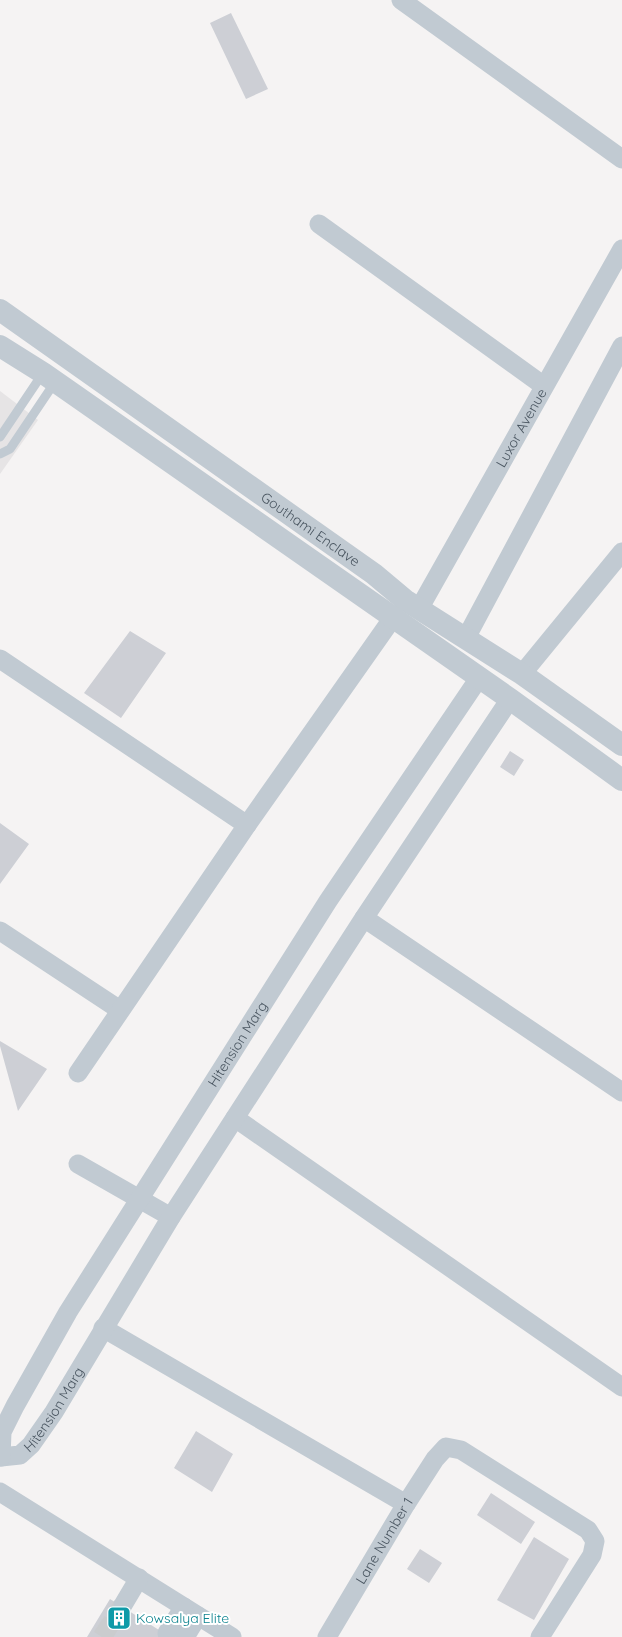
<svg xmlns="http://www.w3.org/2000/svg" width="622" height="1637" font-family="Quicksand,sans-serif">
  <rect width="100%" height="100%" fill="#f5f3f3"/>
  <path fill="#e6e4e5" d="M0 391 38 420 0 474Z"/>
  <path fill="#cdcfd5" d="M231 13 268 89 246 99 210 23Z
    M130 631 166 653 121 718 84 693Z
    M510 751 524 760 514 776 500 767Z
    M0 823 29 844 0 884Z
    M0 1041 47 1069 18 1111 0 1046Z
    M196 1431 233 1454 212 1492 174 1468Z
    M491 1493 535 1522 521 1544 477 1515Z
    M534 1537 569 1559 534 1620 497 1600Z
    M420 1549 442 1563 429 1583 407 1569Z
    M110 1599 170 1637H87Z"/>
  <g fill="none" stroke-linecap="round" stroke-linejoin="round">
    <path stroke="#caccce" stroke-width="19" stroke-dasharray="19 9" stroke-linecap="butt" d="M102 1637 123 1605"/>
    <path stroke="#c1cad2" stroke-width="9" d="M0 437 43 373
      M0 454 10 449 55 382"/>
    <g stroke="#c1cad2" stroke-width="19">
      <path d="M401 0 622 159"/>
      <path d="M319 224 544 386"/>
      <path id="s1" d="M419 609 622 249"/>
      <path d="M466 638 622 346"/>
      <path d="M0 659 247 825"/>
      <path d="M522 674 622 552"/>
      <path d="M364 918 622 1092"/>
      <path d="M0 931 120 1010"/>
      <path d="M78 1073 247 825 392 619"/>
      <path d="M235 1118 622 1387"/>
      <path d="M78 1164 171 1217"/>
      <path d="M103 1328 406 1504"/>
      <path id="s2" d="M1 1457 20 1455 31 1445 54 1412 171 1217 364 918 510 699"/>
      <path id="s3" d="M1 1457 2 1432 15 1406 68 1312 328 901 479 678"/>
      <path d="M0 1492 232 1637"/>
      <path d="M123 1605 139 1578"/>
      <path d="M167 1633 184 1607"/>
      <path d="M185 1637 198 1616"/>
      <path id="s4" d="M327 1637 406 1504 435 1459 446 1447 461 1450 588 1530 595 1541 592 1555 540 1637"/>
    </g>
    <g stroke="#c1cad2" stroke-width="22">
      <path id="s5" d="M0 310 374 574 405 600 522 674 622 745"/>
      <path d="M0 346 43 373 510 699 622 780"/>
    </g>
  </g>
  <defs>
    <g id="building-square" transform="scale(1.25)"><rect x="-9" y="-9" width="18" height="18" rx="4" fill="#0f9aa8" stroke="#fff"/><path d="M-4-6H4V6H1V3H-1V6H-4ZM-2.5-4.3h1.7v1.8h-1.7ZM.8-4.3h1.7v1.8H.8ZM-2.5-1h1.7V.8h-1.7ZM.8-1h1.7V.8H.8Z" fill="#fff"/></g>
  </defs>
  <g fill-rule="evenodd">
    <use href="#building-square" x="119" y="1618"/>
  </g>
  <g text-anchor="middle" stroke-width="4" stroke-linejoin="round" paint-order="stroke">
    <g font-size="14" fill="#4a5661" stroke="#fff">
      <text dy="5" stroke="none"><textPath href="#s1" startOffset="208">Luxor Avenue</textPath></text>
      <text dy="5" stroke="none"><textPath href="#s5" startOffset="380">Gouthami Enclave</textPath></text>
      <text dy="5" stroke="none"><textPath href="#s3" startOffset="479">Hitension Marg</textPath></text>
      <text dy="5" stroke="none"><textPath href="#s2" startOffset="76">Hitension Marg</textPath></text>
      <text dy="5" stroke="none"><textPath href="#s4" startOffset="112">Lane Number 1</textPath></text>
    </g>
    <g font-size="14" fill="#0d838f" stroke="#fff" text-anchor="start">
      <text x="136" y="1623">Kowsalya Elite</text>
    </g>
  </g>
</svg>
